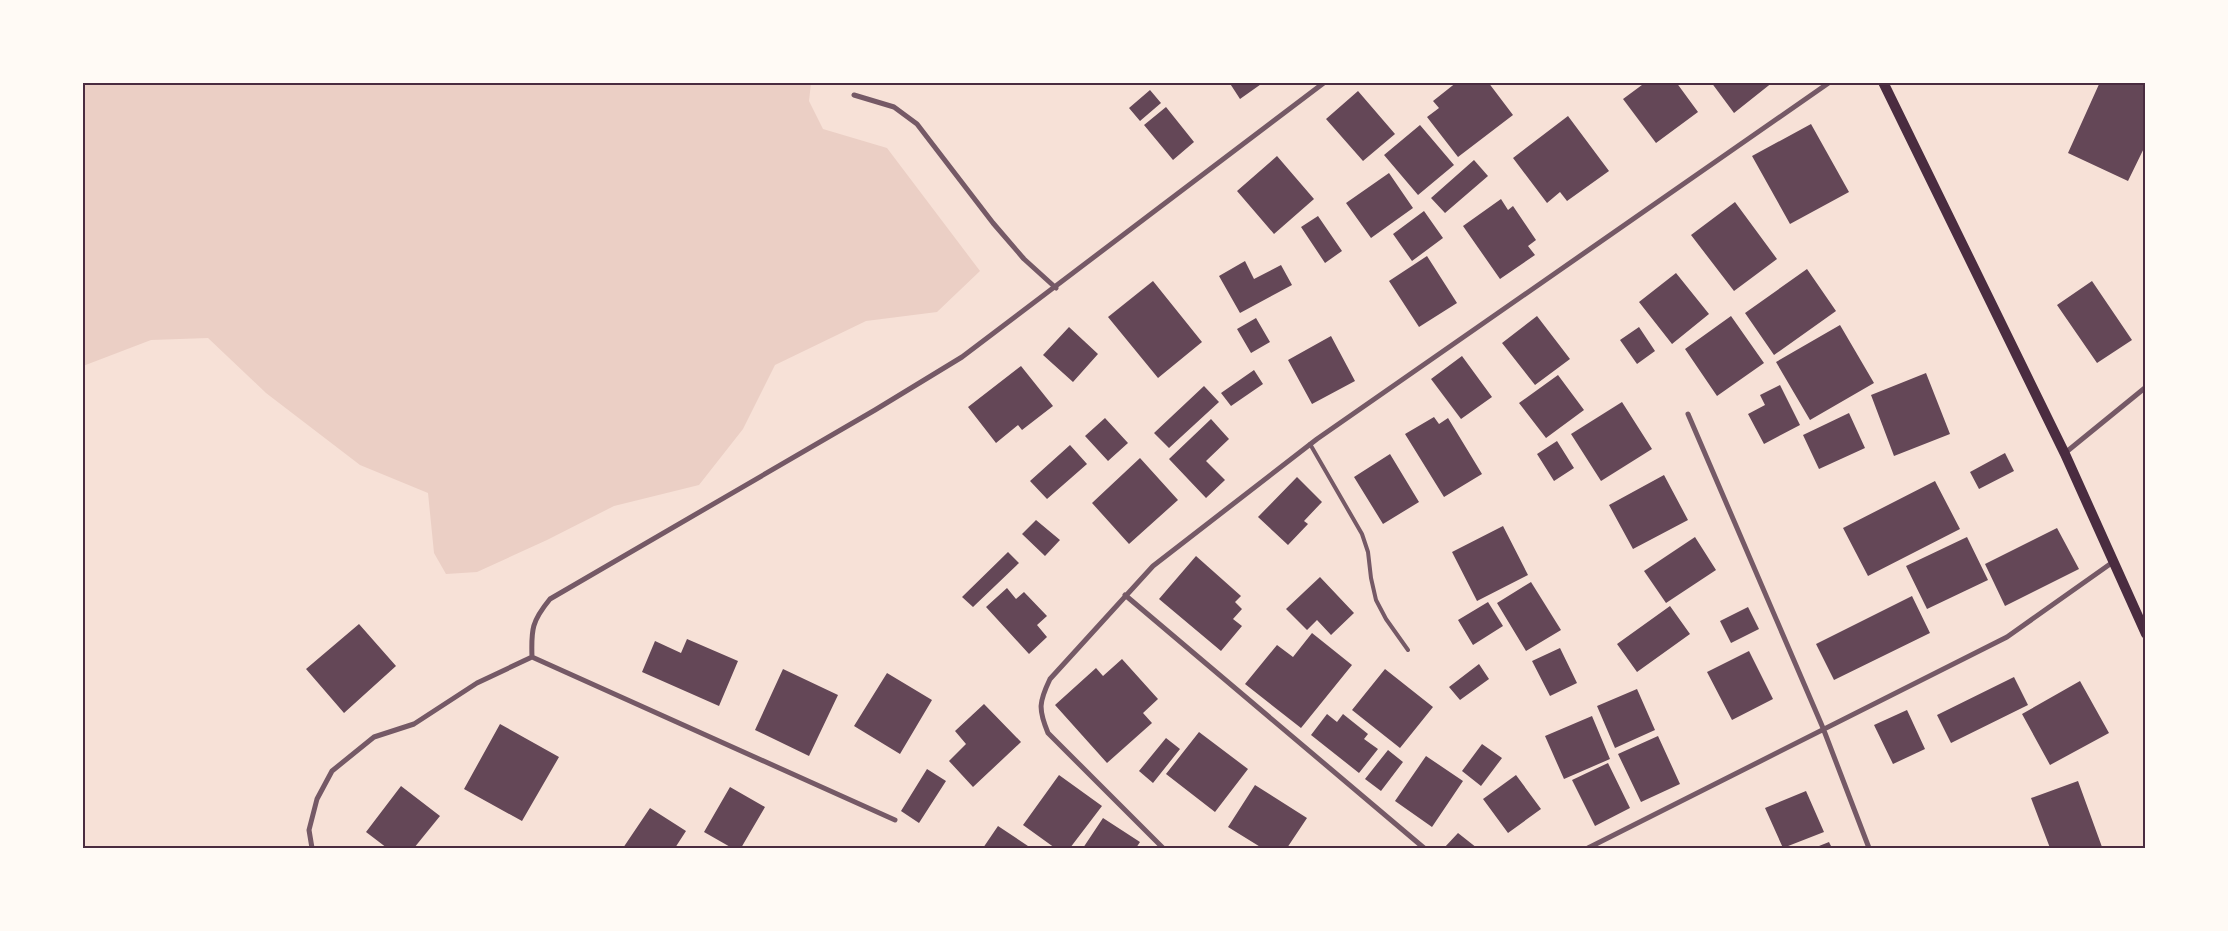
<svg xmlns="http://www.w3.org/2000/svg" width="2228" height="931" font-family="'Roboto Condensed',sans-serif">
  <rect width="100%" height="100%" fill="#f7e1d7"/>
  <path fill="#ebcfc5" d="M83 82 811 83 809 101 823 129 887 148 980 271 937 312 866 321 775 365 743 429 699 485 614 506 547 540 477 572 446 574 434 553 428 493 360 465 266 393 208 338 151 340 83 366Z"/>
  <path fill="#644757" d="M1229 82H1264L1240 99Z
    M1457 82H1488L1513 115 1458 157 1427 117 1439 108 1433 101Z
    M1646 82H1676L1698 112 1656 143 1623 99Z
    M1711 82H1773L1734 113Z
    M2100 82 2146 83V144L2128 181 2068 153Z
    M1150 90 1161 103 1140 121 1129 108Z
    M1358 91 1395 134 1363 161 1326 119Z
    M1166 107 1194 142 1173 160 1144 125Z
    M1568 116 1609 171 1567 201 1560 192 1547 203 1513 158Z
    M1811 124 1849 192 1790 224 1752 156Z
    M1420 125 1454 165 1418 195 1384 155Z
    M1277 156 1314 199 1274 234 1237 191Z
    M1474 160 1488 176 1445 213 1431 198Z
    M1389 173 1413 208 1371 238 1346 203Z
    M1501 199 1508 210 1513 206 1536 240 1528 246 1535 255 1500 279 1463 226Z
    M1735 202 1777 259 1734 291 1691 235Z
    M1424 211 1443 238 1412 261 1393 234Z
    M1318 216 1342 251 1325 263 1301 227Z
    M1427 256 1457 303 1419 327 1389 281Z
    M1245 261 1254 279 1281 265 1292 285 1240 313 1219 276Z
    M1807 269 1836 311 1774 355 1745 313Z
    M1676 273 1709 314 1672 344 1639 302Z
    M1153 281 1202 342 1158 378 1108 317Z
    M2092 281 2132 340 2097 363 2057 305Z
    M1537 316 1570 359 1535 385 1502 343Z
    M1731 316 1764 363 1717 396 1685 349Z
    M1256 318 1270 342 1251 353 1237 329Z
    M1840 325 1874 383 1810 420 1776 362Z
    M1069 327 1098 354 1073 382 1043 355Z
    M1639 327 1655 351 1637 364 1620 340Z
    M1331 336 1355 381 1312 404 1288 360Z
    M1462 356 1492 397 1461 419 1431 379Z
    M1021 366 1053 406 1022 430 1018 425 996 443 968 407Z
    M1254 370 1263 384 1231 406 1221 393Z
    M1926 373 1950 434 1894 456 1871 395Z
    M1558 375 1584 410 1546 438 1519 403Z
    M1780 385 1800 425 1764 444 1748 414 1765 405 1760 395Z
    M1204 386 1219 402 1169 448 1154 433Z
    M1622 402 1652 449 1601 481 1571 434Z
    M1849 413 1865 448 1819 469 1803 435Z
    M1434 417 1439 424 1448 418 1482 474 1444 497 1405 434Z
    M1105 418 1128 443 1108 461 1085 436Z
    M1211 419 1229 439 1206 461 1225 480 1206 498 1169 459Z
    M1557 441 1574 468 1554 481 1537 454Z
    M1070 445 1087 464 1047 499 1030 481Z
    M2005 453 2014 471 1979 489 1970 472Z
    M1390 454 1419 502 1383 524 1354 477Z
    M1140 458 1178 500 1129 544 1092 503Z
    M1664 475 1688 520 1633 549 1609 505Z
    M1297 477 1322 502 1304 521 1308 524 1288 545 1258 517Z
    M1935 481 1960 529 1868 576 1843 528Z
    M1036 520 1060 540 1045 556 1022 534Z
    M1503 526 1528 575 1477 601 1452 552Z
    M2057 528 2079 569 2005 606 1985 564Z
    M1695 537 1716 570 1666 603 1644 571Z
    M1967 537 1988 580 1927 609 1906 566Z
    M1008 552 1019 563 973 607 962 597Z
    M1196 556 1241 596 1235 602 1242 609 1233 619 1242 626 1221 651 1159 599Z
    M1320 577 1354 613 1331 635 1317 620 1307 630 1286 609Z
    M1531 582 1561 630 1526 651 1497 603Z
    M1007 588 1016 599 1024 592 1047 616 1037 625 1047 637 1029 654 986 607Z
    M1912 596 1930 633 1834 680 1816 644Z
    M1488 602 1503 626 1473 645 1458 620Z
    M1670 606 1690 634 1637 672 1617 644Z
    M1748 607 1759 629 1731 643 1720 621Z
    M359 624 396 666 344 713 306 669Z
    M1312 633 1352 665 1301 728 1245 684 1277 645 1293 657Z
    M687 639 738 661 719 706 642 672 655 641 681 653Z
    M1560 648 1577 683 1550 696 1532 661Z
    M1749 651 1773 699 1732 720 1707 672Z
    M1122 659 1158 699 1143 713 1152 723 1107 763 1055 705 1096 668 1103 676Z
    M1479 664 1489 679 1460 700 1449 687Z
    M783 669 838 695 809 756 755 730Z
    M1385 669 1433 707 1400 748 1352 710Z
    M887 673 932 700 900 754 854 726Z
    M2014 677 2028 705 1951 743 1937 715Z
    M2080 681 2109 733 2050 765 2022 714Z
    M1637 689 1655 730 1615 748 1597 706Z
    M984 704 1021 742 973 787 949 761 966 744 955 731Z
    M1907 710 1925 749 1893 764 1874 725Z
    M1327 714 1337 722 1343 714 1368 734 1364 739 1378 749 1359 773 1311 735Z
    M1592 716 1610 759 1564 779 1545 736Z
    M500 724 559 757 522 821 464 789Z
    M1199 732 1248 769 1215 812 1166 774Z
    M1658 736 1680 784 1641 802 1618 754Z
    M1166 738 1180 749 1153 783 1139 771Z
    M1482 744 1502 758 1481 786 1462 771Z
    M1388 750 1403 762 1381 791 1365 779Z
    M1426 756 1463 781 1432 827 1395 801Z
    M1608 763 1630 808 1595 826 1572 780Z
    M927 769 946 781 919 823 901 811Z
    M1059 775 1102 806 1070 848H1055L1023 825Z
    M1516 775 1541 809 1508 833 1483 799Z
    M2078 781 2102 847 2050 848 2031 798Z
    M1255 785 1307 818 1287 848H1262L1228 827Z
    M401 786 440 816 414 848H387L366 832Z
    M730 787 765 807 741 848H732L704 832Z
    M1806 791 1824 832 1783 848 1765 808Z
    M650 808 686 831 675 848H623Z
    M1103 818 1140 842 1136 848H1083Z
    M998 826 1031 848H983Z
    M1458 833 1477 848H1444Z
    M1829 842 1832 848H1814Z"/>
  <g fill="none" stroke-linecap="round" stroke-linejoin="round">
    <path stroke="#755966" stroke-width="4" d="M1310 444 1362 534 1368 552 1371 578 1376 600 1386 619 1408 650"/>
    <path stroke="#755966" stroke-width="5" d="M854 95 894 107 917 124 993 223 1024 259 1056 288
      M1688 414 1823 728 1869 848
      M2065 453 2146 387
      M1125 595 1424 848
      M532 657 895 820
      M312 848 309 830 317 799 332 771 374 737 414 724 477 683 532 657C531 629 532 621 550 599L875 410 962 357 1325 82
      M1163 848 1048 733C1038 709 1039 702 1050 679L1153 566 1317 439 1830 82
      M1588 848 2007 637 2113 562"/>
    <path stroke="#4a2c40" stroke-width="10" d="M1883 82 2065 454 2146 634"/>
  </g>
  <rect width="2228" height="931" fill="none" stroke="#fffaf5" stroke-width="168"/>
  <rect x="84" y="84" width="2060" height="763" fill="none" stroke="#4a2c40" stroke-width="2"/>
</svg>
